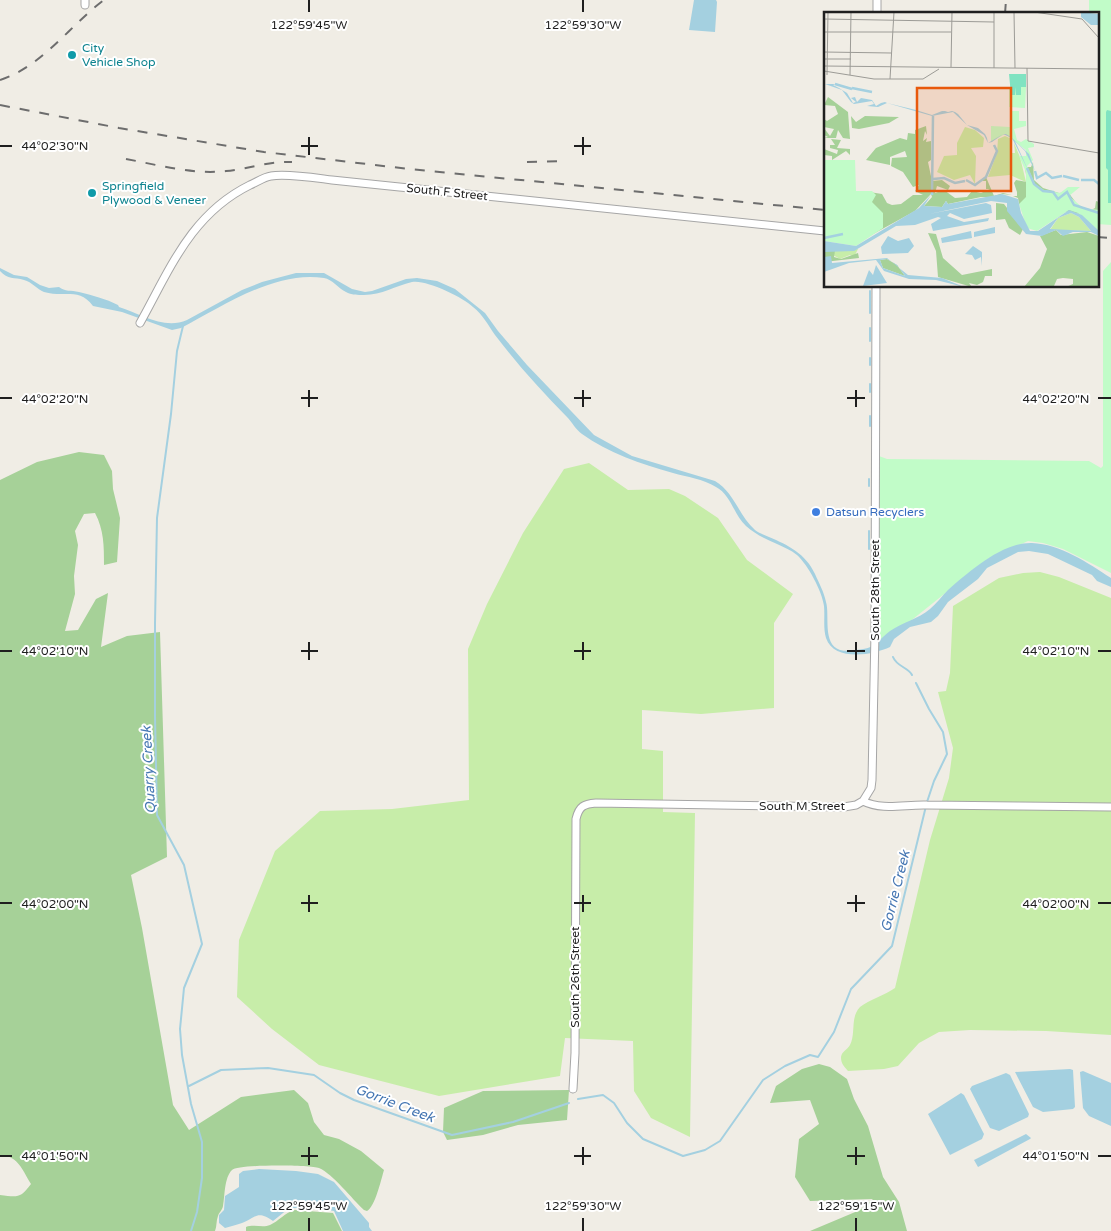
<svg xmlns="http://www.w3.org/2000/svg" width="1111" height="1231" font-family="'Varela Round',sans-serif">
  <rect width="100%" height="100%" fill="#f0ede5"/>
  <path fill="#c7eda9" d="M589 463 628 490 669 489 685 496 718 518 747 560 793 594 774 623V708L701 714 642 710V749L663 751V812L695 813 690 1137 651 1118 634 1091 633 1041 565 1038 560 1076 439 1096 319 1065 272 1029 237 997 239 940 275 851 320 811 392 809 469 800 468 649 487 604 523 533 564 469Z
    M1040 572 1059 577 1111 598V1035L1046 1031 970 1030 939 1032 919 1043 898 1066 884 1069 848 1071C844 1066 841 1064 841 1057 842 1051 847 1050 850 1045 856 1034 850 1017 860 1007 869 1000 885 995 895 988L930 840 949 778 953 748 938 692 946 691 950 673 953 606 999 578 1023 573Z"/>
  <path fill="#a6d198" d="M79 452 104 455 112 471 113 489 120 518 117 562 104 565C104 546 104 530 95 513L84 514 75 531 78 545 74 576 75 594 65 631 78 630 96 599 108 593 101 647 127 636 160 632 167 857 131 875 142 928 173 1105 189 1130 241 1097 294 1090 308 1103 314 1122 324 1135 339 1139 361 1151 384 1170C381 1180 375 1207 367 1211L364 1210C352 1199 333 1174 319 1168 310 1165 238 1164 232 1170 224 1178 225 1196 223 1206 222 1211 219 1212 218 1216 216 1221 217 1226 215 1231H0V1195C17 1197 20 1199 31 1184 23 1171 20 1160 5 1155L0 1157V480L37 462Z
    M819 1064 830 1067 847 1079 854 1099 868 1126 883 1177 899 1202 907 1231H810L860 1210 873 1199 810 1201 795 1177 799 1139 819 1124 810 1100 770 1103 776 1086 802 1069Z
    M569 1090 567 1120 518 1125 483 1135 447 1140 443 1132 444 1108 483 1091Z
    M295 1210 333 1213 342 1231H246V1227C254 1224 263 1228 270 1225 279 1221 284 1213 295 1210Z"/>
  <path fill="#c1fcc8" d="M1089 0H1111V225L1097 224V14H1089Z
    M1111 262V573L1063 549 1043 543 1028 541 988 559 878 647 879 456 887 459 1089 461 1101 468 1103 466V271Z"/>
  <path fill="#80e3c1" d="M1107 110 1111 111V203H1108V170L1106 168V112Z"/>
  <path fill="#a4d0e0" d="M694 0H716L717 2 715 32 689 30Z
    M0 268 14 275 27 277 40 285 49 288 59 287C65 292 71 290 79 292 92 295 106 299 118 305L119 307C141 314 164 330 187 320L242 290 262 282 296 273H324L352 289 365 292 372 291 406 279 417 278 437 281 455 289 485 313 498 331 527 365 594 435 632 456 715 481C734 492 739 516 755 530 759 533 764 535 769 537 788 545 806 554 815 574 819 583 824 592 826 602 830 615 822 644 840 650 843 651 848 651 851 650 874 650 874 644 890 631 903 622 918 619 930 609 936 604 942 596 948 590 969 572 1002 542 1032 543 1060 544 1088 563 1111 578V587L1097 581 1092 575 1048 554 1029 551 1018 552 987 568 978 579 948 602 938 616 931 622 910 627 894 639 890 647C873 655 834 662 826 638 823 628 825 617 824 606 822 591 808 565 797 555 791 550 783 547 777 544 765 539 755 534 746 526 734 515 731 495 716 487 703 479 687 477 673 473 641 464 608 453 582 434 576 430 572 422 567 417 541 391 517 364 495 335 488 325 483 315 473 307 463 297 425 279 412 282 395 286 382 295 364 295 358 295 351 295 346 292 339 289 332 279 324 278 275 270 222 307 181 328L172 330 122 312 93 306C79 287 64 298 44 292 37 289 32 282 24 280 14 277 8 280 0 271Z
    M1070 1069 1073 1070 1075 1107 1073 1109 1043 1112 1033 1107 1015 1072Z
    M1083 1071 1111 1083V1126L1089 1116 1083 1108 1080 1072Z
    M1006 1073 1010 1075 1029 1114 1028 1117 999 1131 990 1128 970 1089 972 1086Z
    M961 1093 964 1095 984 1134 982 1139 950 1155 928 1114Z
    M1026 1134 1031 1138 1030 1139 978 1167 974 1160Z
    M259 1169 296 1171 318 1174 334 1182 369 1223V1227L372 1231H343L334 1211 309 1206 288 1209 273 1221C257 1210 257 1217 242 1223 237 1225 231 1226 225 1228L219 1223V1215L224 1210 225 1196 239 1187V1174L243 1171Z"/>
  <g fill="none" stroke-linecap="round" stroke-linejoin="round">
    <path stroke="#a4d0e0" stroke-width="2" d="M870 291V313
      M183 326 177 351 171 414 157 518 155 623V716L157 815 184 865 202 944 184 988 180 1029 182 1055 191 1104 202 1142V1178L197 1212 191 1231
      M870 328V341
      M870 358V365
      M870 392V384
      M870 416V426
      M869 479V486
      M869 531V549
      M893 657C897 667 908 667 912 675
      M916 683 929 709 943 732 947 754 934 781 927 802
      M189 1086 221 1070 268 1068 314 1075 340 1093 354 1100 452 1135 513 1122 569 1103
      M578 1099 603 1095 614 1103 627 1123 643 1139 683 1156 705 1150 720 1141 763 1080 785 1066 810 1055 818 1057 834 1032 851 989 892 946 926 806"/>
    <g stroke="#a6a6a6" stroke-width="9">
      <path id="minor" d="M877 0V14
        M85 5V0
        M140 323C170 269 191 214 250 185 257 182 264 177 271 176 286 173 316 178 332 180L825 231
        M863 801 871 788 872 780 875 632 876 286
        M573 1089 575 1053 576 819C579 806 584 804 596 803L844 807 856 805 863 801C882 811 906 804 927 805 988 806 1050 806 1111 807"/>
    </g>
    <use href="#minor" stroke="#fff" stroke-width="7"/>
    <path stroke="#6d6d6d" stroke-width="2" stroke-dasharray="10 10" stroke-linecap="butt" d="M1005 14 1006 0
      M0 80C43 66 69 26 104 0
      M0 105 119 128 264 152 409 169 825 210
      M126 159C159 165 193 175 226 171 248 169 269 161 292 162
      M527 162 564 161
      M1097 237 1111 238"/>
  </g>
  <path fill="none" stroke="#1f1f1f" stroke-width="2" d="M309 0V12M583 0V12M309 137V155M583 137V155M0 146H12M301 146H318M574 146H591M309 390V407M583 390V407M856 390V407M0 398H12M301 398H318M574 398H591M847 398H865M1098 398H1111M309 642V660M583 642V660M856 642V660M0 651H12M301 651H318M574 651H591M847 651H865M1098 651H1111M309 895V912M583 895V912M856 895V912M0 903H12M301 903H318M574 903H591M847 903H865M1098 903H1111M309 1147V1165M583 1147V1165M856 1147V1165M0 1156H12M301 1156H318M574 1156H591M847 1156H865M1098 1156H1111M309 1218V1231M583 1218V1231M856 1218V1231"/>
  <g fill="#0f9aa8" stroke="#fff" stroke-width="2">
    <circle cx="72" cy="55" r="5"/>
    <circle cx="92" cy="193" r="5"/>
  </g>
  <circle fill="#3f7fe0" stroke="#fff" stroke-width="2" cx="816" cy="512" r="5"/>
  <g text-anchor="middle" stroke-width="4" stroke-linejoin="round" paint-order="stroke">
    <g font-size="12" fill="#0d838f" stroke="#fff" text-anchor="start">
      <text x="82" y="52">City<tspan x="82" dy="14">Vehicle Shop</tspan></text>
      <text x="102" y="190">Springfield<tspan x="102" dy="14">Plywood &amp; Veneer</tspan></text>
    </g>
    <g font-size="12" fill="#1f1f1f" stroke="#fff">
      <text transform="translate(447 192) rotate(6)" y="4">South F Street</text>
      <text transform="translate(875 590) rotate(-90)" y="4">South 28th Street</text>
      <text x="802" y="810">South M Street</text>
      <text transform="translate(575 977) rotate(-90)" y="4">South 26th Street</text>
    </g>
    <g font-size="12" fill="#366cbe" stroke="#fff" text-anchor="start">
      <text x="826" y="516">Datsun Recyclers</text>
    </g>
    <g font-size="14" font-style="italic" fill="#4778b4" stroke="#fff">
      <text transform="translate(148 770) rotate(-93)" y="5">Quarry Creek</text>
      <text transform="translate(895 891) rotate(-76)" y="5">Gorrie Creek</text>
      <text transform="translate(395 1103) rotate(21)" y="5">Gorrie Creek</text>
    </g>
  </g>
  <g transform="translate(824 12)">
    <rect width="275" height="275" fill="#f0ede5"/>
    <path d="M141 115 151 118 160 126 159 135 147 136 152 144 151 172 146 163 130 168 113 160 120 144 133 143V131ZM181 124 188 127 187 141H191L190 131 196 145 202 170 186 163 164 165 173 141 174 127ZM247 201 255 205 267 219 226 218 234 206ZM34 237 30 245 26 243 16 247 9 243 11 239Z" fill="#c7eda9"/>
    <path d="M4 85 24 100 26 127 19 126 14 118 12 126H0L4 125 0 123V116L6 124 10 117 0 115V107L3 109 14 102 11 94 0 93ZM27 104 32 110 41 104 75 105 65 111 35 117 28 116ZM102 114 103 123 101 119 99 129 103 126 102 130 107 129V148L104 150 108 169 118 168 126 174 124 178 113 174 111 181 120 178 131 186 143 185 148 179 157 181 166 177H162V169H158L162 165 170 184 179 181 188 183 178 182 173 185H157L124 192 122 189 118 195 100 194 108 185 107 182 91 199 31 232V205L0 173V162H3L1 166 4 170 11 167 6 172 21 184 22 194 29 187 27 195 31 204V186L37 200 35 188 41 184 39 179 58 182 63 191 68 193 77 192 89 183H99L91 179 95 173 89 175 79 160 67 154 68 146 83 145 81 139 66 145V153L42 148 52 136 76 126 83 128 84 121 91 122V118ZM7 127 17 128 13 136 26 137V143L22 139 8 148V144L0 143V137L13 142 14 138 6 136V133H11ZM209 150 210 168 219 176 235 181 244 180 253 192 265 199 271 196 272 189 275 190V219L257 202 195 192 194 186 189 184H193V180L190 171 192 168 203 170 201 155H207ZM172 191 180 192 199 217 196 223 185 216 181 207 172 208ZM232 218 237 223 263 220 275 224V275H242L249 272V267L239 266 233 267 230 274 200 275 216 256 223 237 216 224ZM104 221 112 222 119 246 138 263 168 257V264H161L159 270 153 273 145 271 148 275 114 265 112 239ZM6 238 11 239 10 245 17 247 34 241 35 246 0 250 7 248 0 245V240ZM63 247 73 253 81 264 59 256 56 248Z" fill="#a6d198"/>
    <path d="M185 75H202L201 96 185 95ZM186 99H195V109H202V114L190 117 193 128 197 130 202 127 210 132V135L204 136 209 148 203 154 211 172 220 178 236 181 244 175H256L245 184 259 196 275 198V219L254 201 245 198 213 219 203 216 195 192 202 185V160L195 144H202V138L181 122 167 130V114L186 115ZM0 148H31L32 179H48L52 183 48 190 59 201V216L32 234 0 229Z" fill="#c1fcc8"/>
    <path d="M185 62H202V75H197V83H192L191 75V83H187Z" fill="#80e3c1"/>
    <path d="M257 0 275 2V13H267L257 5ZM1 72H12L9 73 15 76 23 81 29 91 32 90 27 86 31 85 33 90 37 86 48 88 52 94 57 91 61 90 63 91 92 98 108 103 118 99H121L124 100 128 99 131 100 134 102 143 113 154 116 161 122 163 126 164 131 179 122H182L187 125 205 142 211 159 201 139 191 129 205 160 188 126 179 122 168 130 164 131 160 123 143 113 129 100 108 104 63 91 54 95 43 94 50 92 48 89 30 92 27 90 18 78ZM178 182 194 187 197 201 206 219H214L245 198 258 203 275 219V224L267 220H249L239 224 232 218 218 224 202 222 183 199V191L167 189 105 202 162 191 167 193 168 201 140 207 126 201 123 204 140 210 165 206 164 209 109 219 107 212 117 206 114 205 91 213 72 214 30 239 0 240V229L32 234 95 196 107 183 100 194 118 195 122 189 124 192ZM247 201 255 205 267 219 226 217 234 206ZM171 215V221L150 225V220ZM147 219 148 226 118 231 117 226ZM64 224 74 229 85 226 90 234 84 241 58 242 57 235ZM149 234 158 240V254L157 245 151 248 148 243 141 242ZM7 244 8 251 63 246 84 263 118 266 140 275 112 268 85 267 60 259 52 248 25 251 0 260V245ZM63 247 73 253 81 264 59 256 56 248ZM52 253 63 271 39 274 45 258 49 263Z" fill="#a4d0e0" fill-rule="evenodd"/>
    <path fill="none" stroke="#a4d0e0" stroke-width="2.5" d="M11 72 28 77M28 76 48 80M203 156 210 172 219 179 229 180 234 187 243 180 250 193 275 201M211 159 213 166 222 161 228 166 238 164M239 164 255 168M109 167 120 166 131 171 141 169M142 168 151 173 162 165 173 139 170 133M257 168H270L275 172M108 183 109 104M0 226 19 222"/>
    <path fill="none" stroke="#9c9b96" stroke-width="1" d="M190 0 191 56M210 0 258 7 275 26M0 7 170 10M0 20H127M0 40 67 41M0 47H27M0 54 275 57M127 55 128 0M170 56V0M203 56 204 129 275 141M0 59 50 67H99L115 57M3 63 4 0M26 63 27 0M66 67 70 0"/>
    <path fill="#e8590c" fill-opacity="0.15" stroke="#e8590c" stroke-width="2.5" d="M93 76H187V179H93Z"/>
    <rect width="275" height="275" fill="none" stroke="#1f1f1f" stroke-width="2.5"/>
  </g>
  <g font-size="12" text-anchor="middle" fill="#1f1f1f" stroke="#fff" stroke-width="4" stroke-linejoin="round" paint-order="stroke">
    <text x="309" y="29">122°59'45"W</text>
    <text x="583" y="29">122°59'30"W</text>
    <text x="55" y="150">44°02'30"N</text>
    <text x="55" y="403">44°02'20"N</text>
    <text x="1056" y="403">44°02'20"N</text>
    <text x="55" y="655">44°02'10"N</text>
    <text x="1056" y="655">44°02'10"N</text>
    <text x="55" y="908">44°02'00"N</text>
    <text x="1056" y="908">44°02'00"N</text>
    <text x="55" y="1160">44°01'50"N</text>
    <text x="1056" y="1160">44°01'50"N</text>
    <text x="309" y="1210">122°59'45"W</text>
    <text x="583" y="1210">122°59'30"W</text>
    <text x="856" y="1210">122°59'15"W</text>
  </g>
</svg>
